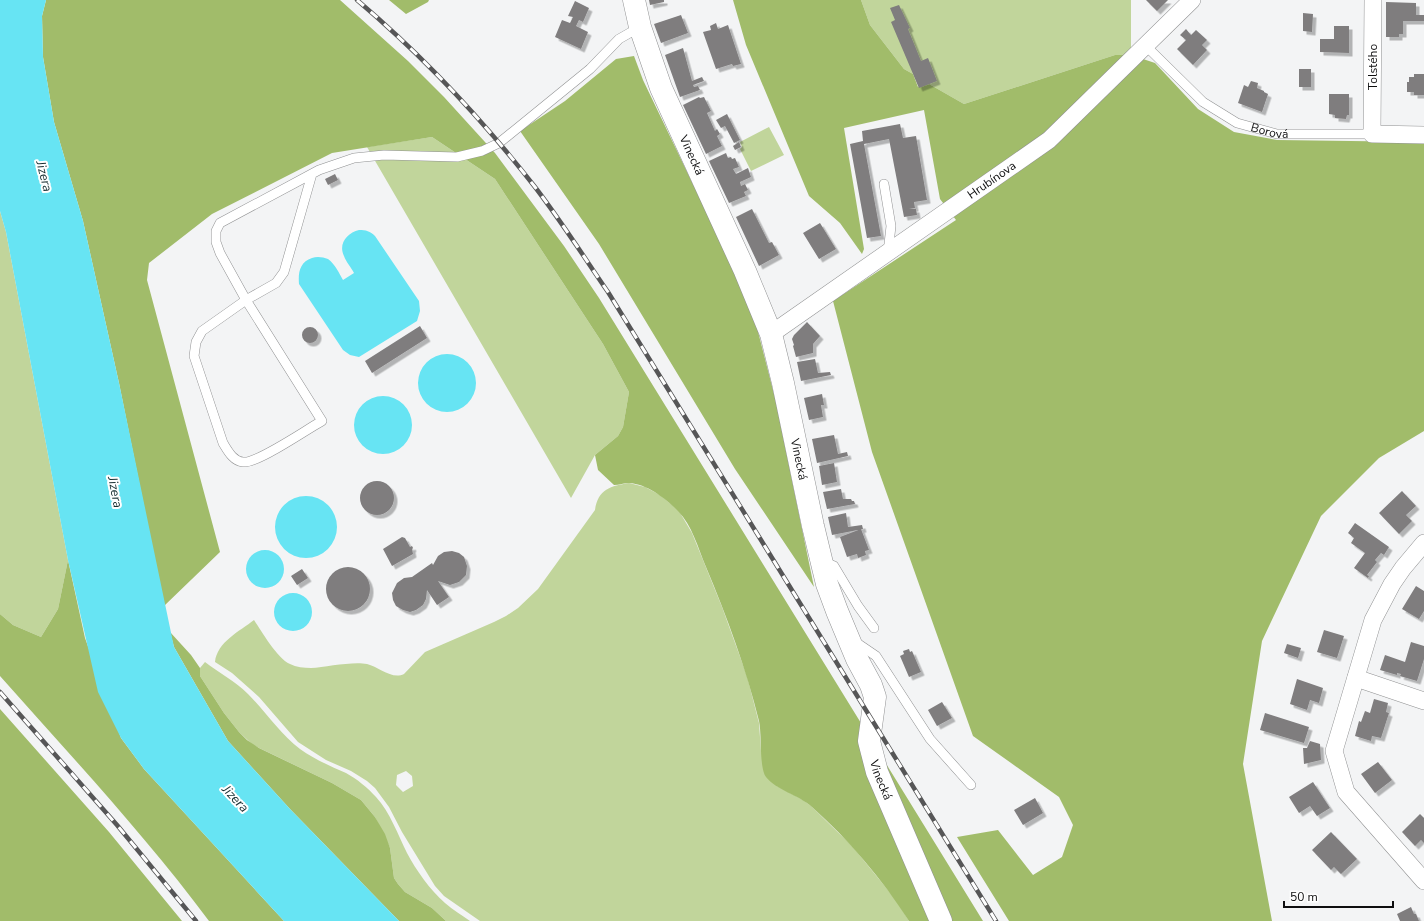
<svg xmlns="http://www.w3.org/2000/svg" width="1424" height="921" font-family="'Nunito Sans',sans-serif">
  <defs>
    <filter id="shadow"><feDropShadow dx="3.5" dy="3.5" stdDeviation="0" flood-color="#0004"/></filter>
  </defs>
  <rect width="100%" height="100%" fill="#f3f4f5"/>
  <path fill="#c1d59b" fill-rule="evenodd" d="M861 0H1131V55H1115L964 104 929 84 919 88 913 74 904 69 870 25Z
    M769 127 784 155 751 171 740 149 742 147 740 142Z
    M432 137 495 179 603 344 629 392 623 427 618 436 595 455 571 498 367 147Z
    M0 211 6 232 68 560 58 609 41 637 13 625 0 614Z
    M629 483 645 487 660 495 679 511 692 533 722 607 747 676 759 723 761 751 777 786 803 800 811 806 852 846 896 900 909 921H480L444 896 435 886 402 832 389 807 375 788 367 781 351 771 326 760 298 742 259 697 232 673 215 662C217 642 240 631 254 620 262 632 277 658 290 664 296 667 304 668 311 668 326 667 353 661 367 664 379 667 392 680 404 674L425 652 494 622 506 616 518 608 538 589 595 510C598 489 611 486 629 483ZM406 771 412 776 413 786 403 792 396 785 397 775Z
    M205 662C219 673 235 681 248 694 266 712 280 734 300 749 314 759 330 766 346 773 357 779 368 788 376 797 390 812 398 835 407 853 416 870 430 890 445 903 453 910 462 915 470 921H446L432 908 405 892 398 884 394 878 390 848 375 817 361 800 332 783 253 745 239 732 224 713 200 676V668Z"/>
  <path fill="#a1bc6a" d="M46 0H340L408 61 444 97 495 153 564 246 599 298 983 921H909C882 879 849 840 812 807 799 795 776 790 766 777 759 768 762 734 759 721 746 668 727 617 706 567 698 548 692 525 678 511 665 498 647 484 629 483 624 483 619 485 614 485L598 470 595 455 618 436 623 427 629 392 603 344 495 179 432 137 332 153 212 214 149 263 147 280 220 552 164 606 119 383 83 221 54 122 43 57 42 16Z
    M389 0H429L428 2 406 14Z
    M733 0H861L870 25 904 69 913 74 918 87 929 84 964 104 1115 55H1131L1155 63 1198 109 1234 132 1277 140 1424 142V431L1379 458 1321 516 1262 641 1243 764 1272 921H1009L957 837 998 830 1033 875 1062 857 1073 825 1059 797 973 736 872 452 833 301 956 220 940 199 924 110 844 128 864 249 862 254 840 223 809 196 746 45Z
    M634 56 643 80 725 251 754 316 775 398 814 587 735 469 599 244 520 131 565 101 616 59Z
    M68 560 85 638 121 738 144 769 284 921H209C145 835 71 756 0 676V614L13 625 41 637 58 609Z
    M170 632 191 655 200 668V676L224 713 239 732 247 740 259 748 332 783 361 800 375 817 385 834 390 848 394 878 398 884 405 892 432 908 446 921H399L290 809 228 741 174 647Z
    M0 709 109 832 182 921H0Z"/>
  <path fill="#67e4f3" d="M0 0H46L42 16 43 57 54 122 83 221 119 383 174 647 228 741 290 809 399 921H284L144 769 121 738 98 692 68 560 6 232 0 211Z
    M359 230C366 230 370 231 375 236L419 301 420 311 417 321 359 357 350 355 343 350 299 284C298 272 300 262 312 258 317 256 323 257 328 259 335 264 339 273 343 280L354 273C351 267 346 262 344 256 338 244 347 233 359 230Z
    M418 383a29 29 0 1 1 58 0a29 29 0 1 1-58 0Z
    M354 425a29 29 0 1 1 58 0a29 29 0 1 1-58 0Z
    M275 527a31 31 0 1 1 62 0a31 31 0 1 1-62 0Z
    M246 569a19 19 0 1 1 38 0a19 19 0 1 1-38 0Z
    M274 612a19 19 0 1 1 38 0a19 19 0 1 1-38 0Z"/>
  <path fill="#7f7d7e" filter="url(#shadow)" d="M649 0H664V2L650 5Z
    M1146 0H1168L1157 11Z
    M575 1 589 8 583 22 579 20 576 26 588 32 581 49 555 37 562 20 570 23 573 17 568 16Z
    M1386 2 1416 3V15H1424V21H1403V34H1399V37H1386Z
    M899 5 910 28 908 29 921 61 928 58 937 81 919 88 891 22 895 20 890 8Z
    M1303 13 1313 14 1312 32 1303 31Z
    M681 15 688 33 661 43 654 24Z
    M716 23 718 29 728 25 741 64 733 66 732 64 716 69 703 32 711 30 710 26Z
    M1334 26H1349V53L1320 52V39H1334Z
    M1186 29 1191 35 1196 30 1207 40 1202 45 1207 50 1193 65 1177 49 1186 40 1180 35Z
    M683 48 692 81 702 77 704 81 693 85 694 87 698 86 700 90 680 97 665 55Z
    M1299 69H1311V87H1299Z
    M1414 74H1424V95H1414V92H1407V82H1409V77H1414Z
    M1251 81 1258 83 1257 88 1264 91V92L1268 94 1262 112 1238 103 1244 85 1248 87Z
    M1329 94H1349V115H1347L1346 119 1335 118V115L1329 114Z
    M699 97 700 98 704 97 711 111 707 113 715 131 717 129 720 134 717 136 722 146 706 154 683 105Z
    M727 114 740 140 734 143 725 126 721 128 716 120Z
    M900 124 903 138 916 136 927 200 914 202 915 208 909 209H916L917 215 904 217 889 139 864 144 881 236 867 238 850 144 863 141 862 131Z
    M739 142 741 147 735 150 733 146Z
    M726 153 728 158 731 157 732 159 735 158 739 167 733 169 736 174 748 168 751 177 740 182 741 186 745 184 748 190 744 192 746 196 729 203 709 161Z
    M335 174 338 180 328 185 325 179Z
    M752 209 769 243 772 242 779 255 759 266 736 217Z
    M820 223 836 249 819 259 803 233Z
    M807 322 820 336 813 344V353L796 357 793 346 794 345 792 339 794 335Z
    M420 326 427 338 372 373 365 361Z
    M302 335a8 8 0 1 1 16 0a8 8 0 1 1-16 0Z
    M815 359 818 373 830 372 831 375 801 381 797 362Z
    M822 394 824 405H821L823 417 809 420 804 398Z
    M834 435 838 454 847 452 848 456 817 463 812 439Z
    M834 463 837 482 822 485 819 466Z
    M360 498a17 17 0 1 1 34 0a17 17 0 1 1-34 0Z
    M841 489 843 499H851L852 501H854L855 504 827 509 823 492Z
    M1402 491 1416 506 1406 515 1412 521 1399 534 1379 513Z
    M846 513 848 527 862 525 863 529 832 535 828 517Z
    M1355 523 1389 547 1384 555 1381 553 1375 560 1377 562 1367 575 1369 576 1368 578 1354 568 1365 553 1351 543 1354 538 1348 533Z
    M861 529 869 550 865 551 866 555 858 558 857 554 847 557 840 537Z
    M402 537 405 538 410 547 412 546 413 548 412 549 413 554 392 566 383 549Z
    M452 551 459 553 464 557 467 566 466 575 459 582 450 585 438 581 449 597 437 605 427 590 426 599 423 605 416 610 410 612 403 610 396 606 393 600 392 593 397 583 404 578 412 577 432 563 433 565 438 556 444 552Z
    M326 589a22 22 0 1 1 44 0a22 22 0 1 1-44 0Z
    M302 569 308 578 297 585 291 576Z
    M1416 586 1424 591V611L1419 619 1402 609Z
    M1324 630 1344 636 1337 658 1317 652Z
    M1411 642 1424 646V659L1417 681 1400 676 1401 674 1397 673V675L1380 670 1385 655 1405 662Z
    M1287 644 1301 648 1298 658 1284 653Z
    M909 649 910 652 912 651 921 672 909 677 900 656 904 654 903 651Z
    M1297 679 1323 688 1319 703 1310 700 1307 710 1290 704Z
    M1374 699 1388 703 1386 712 1389 713 1381 738 1372 736 1371 741 1355 736 1359 721 1361 722 1365 711 1370 713Z
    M942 702 952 718 937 726 928 710Z
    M1265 713 1309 727 1304 743 1260 730Z
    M1310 741 1320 744 1321 760 1304 764 1303 748H1307Z
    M1378 762 1392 780 1375 793 1361 774Z
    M1313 782 1330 808 1317 816 1310 806 1299 813 1289 797Z
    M1035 798 1043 813 1023 825 1014 810Z
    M1420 814 1424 818V843L1421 840 1415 846 1402 832Z
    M1331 832 1357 859 1341 874 1334 867 1331 870 1312 850Z
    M1411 907 1414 914H1416L1419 921H1400L1397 914Z"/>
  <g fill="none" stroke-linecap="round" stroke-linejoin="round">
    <g stroke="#909192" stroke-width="10">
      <g id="lane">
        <path id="s1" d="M1145 45 1203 102 1237 123 1277 134H1372"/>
        <path d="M312 174 284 272 276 283 246 300 202 331 196 342 194 356 223 443C228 451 233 461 243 462 257 464 307 429 322 421L246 300 220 253 216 242V231L220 223 319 170 354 158 384 155 457 157 482 151 499 143 590 69 619 39 640 27"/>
        <path d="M884 184 891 226 888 253"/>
        <path d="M824 562 834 566 858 606 874 628"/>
        <path d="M854 641 876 656 930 739 971 785"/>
      </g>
    </g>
    <g stroke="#909192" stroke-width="18">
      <g id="street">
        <path d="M1373 0 1372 134 1424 135"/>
        <path id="s2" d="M771 334 1049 140 1192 0"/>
        <path d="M1424 543 1403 568 1392 584 1373 620 1334 751 1346 792 1424 881"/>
        <path d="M1356 678 1424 701"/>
      </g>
    </g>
    <g stroke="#909192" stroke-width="23">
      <g id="secondary">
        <path id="s3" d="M634 0 640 27 661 88 745 271 771 334 783 383 813 526 827 584 837 611 857 659 871 685 875 697 869 741 877 772 941 921"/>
      </g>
    </g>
    <use href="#lane" stroke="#fff" stroke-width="9"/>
    <use href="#street" stroke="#fff" stroke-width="17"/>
    <use href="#secondary" stroke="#fff" stroke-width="22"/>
    <g stroke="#565657" stroke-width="4.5">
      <path id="rail" d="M357 0C423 56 482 119 535 187 561 221 584 257 608 292L996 921
        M0 692 117 825 196 921"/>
    </g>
    <use href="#rail" stroke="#fff" stroke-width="3" stroke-dasharray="9" stroke-linecap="butt"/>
  </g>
  <g text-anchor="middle" stroke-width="4" stroke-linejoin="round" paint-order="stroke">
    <g font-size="12" fill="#0e0e0f" stroke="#fff">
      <text transform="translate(1373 67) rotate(-90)" y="4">Tolstého</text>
      <text dy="4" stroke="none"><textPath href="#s1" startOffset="155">Borová</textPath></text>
      <text dy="4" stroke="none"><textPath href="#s3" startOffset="166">Vinecká</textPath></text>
      <text dy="4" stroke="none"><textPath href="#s2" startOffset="269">Hrubínova</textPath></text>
      <text dy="4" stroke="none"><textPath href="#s3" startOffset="490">Vinecká</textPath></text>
      <text dy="4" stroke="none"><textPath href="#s3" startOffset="826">Vinecká</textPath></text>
    </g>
    <g font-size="13" font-style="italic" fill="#172d30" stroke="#fff">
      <text transform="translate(45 176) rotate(76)" y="5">Jizera</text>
      <text transform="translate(116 492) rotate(79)" y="5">Jizera</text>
      <text transform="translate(236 798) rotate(47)" y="5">Jizera</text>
    </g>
  </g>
  <path d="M1284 901v6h109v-6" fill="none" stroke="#0e0e0f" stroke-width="2"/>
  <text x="1290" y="901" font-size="12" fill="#0e0e0f" stroke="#ffffff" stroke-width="3" paint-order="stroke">50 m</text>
</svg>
